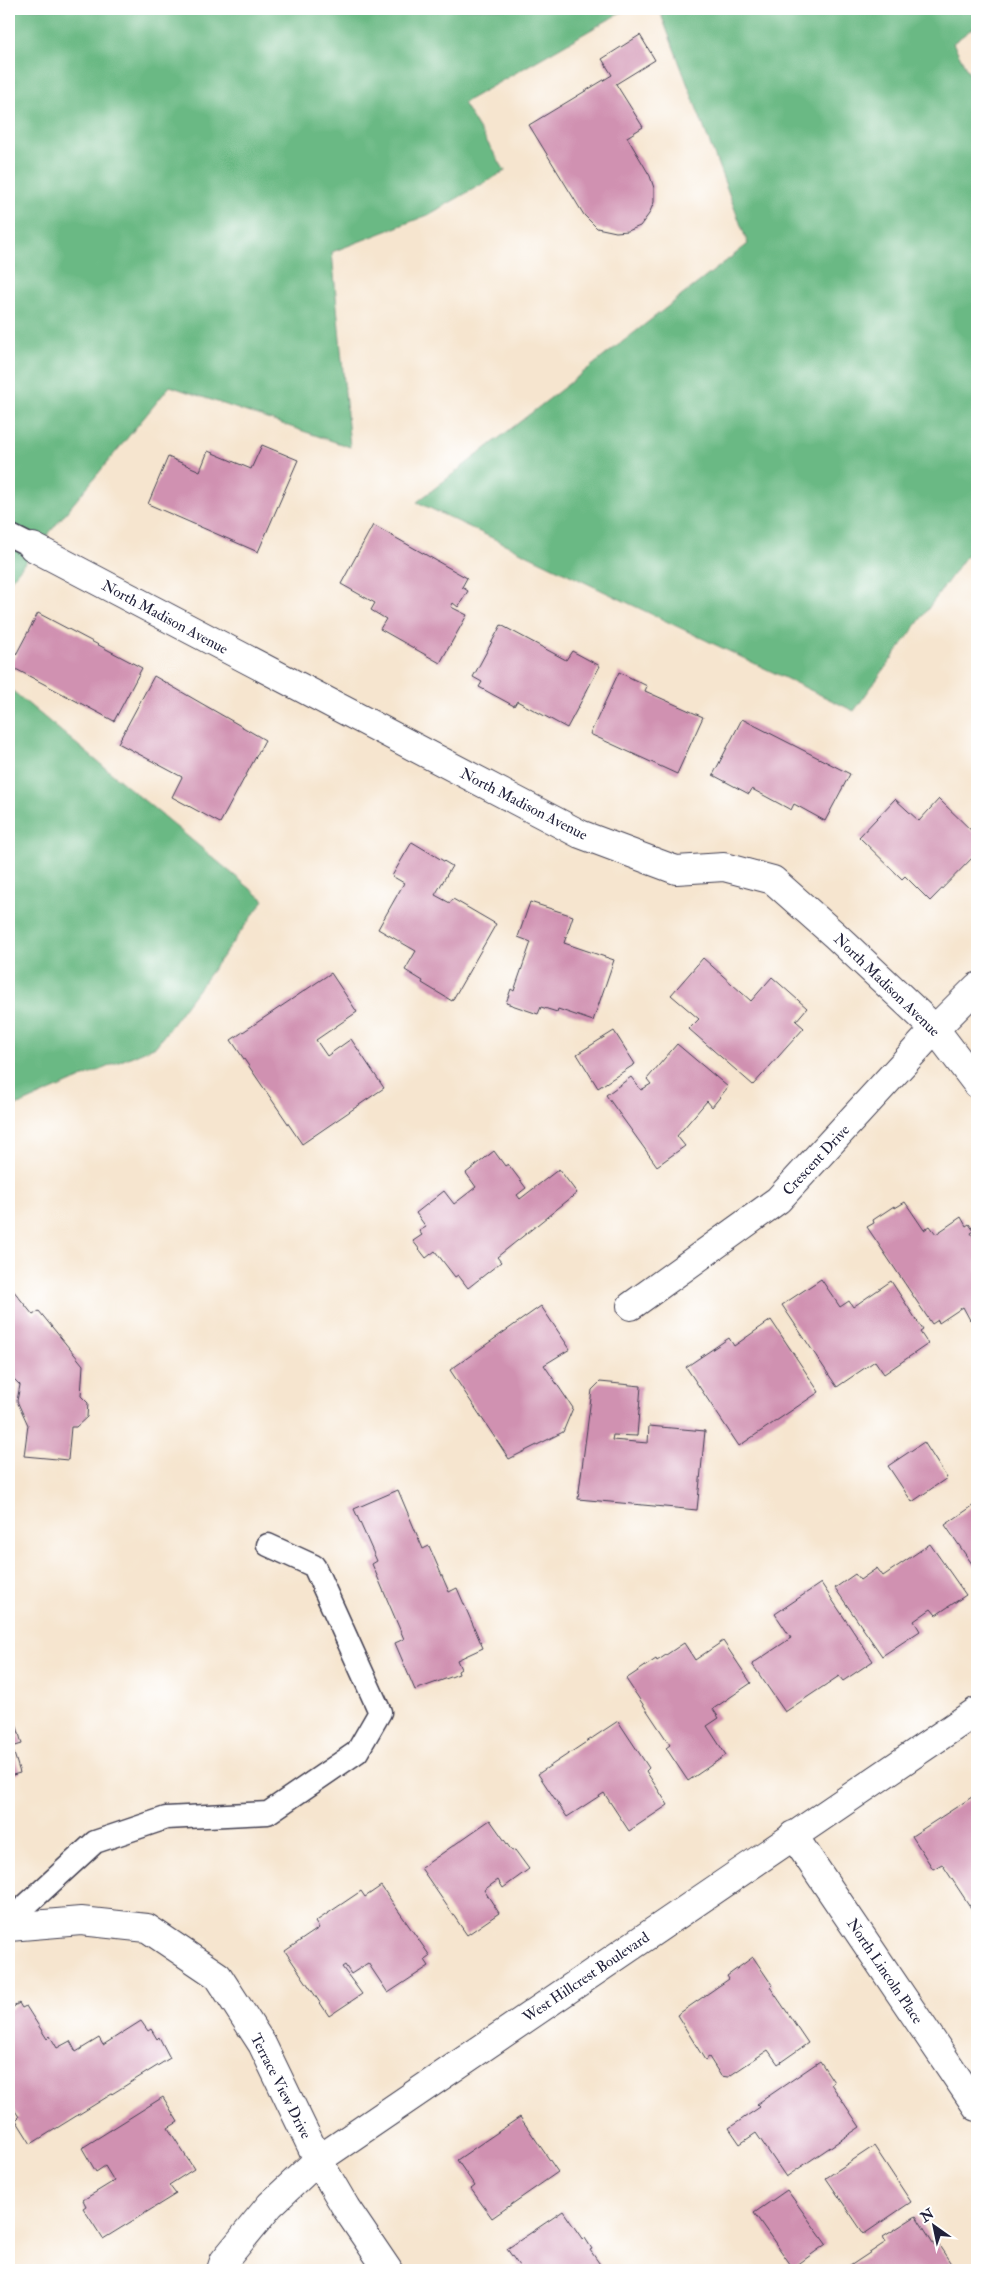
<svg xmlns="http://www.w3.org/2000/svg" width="986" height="2279" font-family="'IM FELL Double Pica',serif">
  <rect width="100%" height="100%" fill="#fff"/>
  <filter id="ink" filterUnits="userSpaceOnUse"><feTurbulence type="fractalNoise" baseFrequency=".02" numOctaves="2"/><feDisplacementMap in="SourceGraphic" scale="10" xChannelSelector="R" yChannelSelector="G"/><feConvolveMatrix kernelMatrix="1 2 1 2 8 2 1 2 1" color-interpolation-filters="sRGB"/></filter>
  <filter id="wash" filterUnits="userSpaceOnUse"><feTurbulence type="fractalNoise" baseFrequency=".0096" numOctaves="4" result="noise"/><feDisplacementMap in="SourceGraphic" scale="20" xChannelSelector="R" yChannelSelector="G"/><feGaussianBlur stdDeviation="1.12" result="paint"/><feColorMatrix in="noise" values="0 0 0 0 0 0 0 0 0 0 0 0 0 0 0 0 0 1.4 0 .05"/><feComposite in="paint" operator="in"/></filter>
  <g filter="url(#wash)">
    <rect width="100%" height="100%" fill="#f6e5cf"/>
    <path fill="#6bb984" stroke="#466e60" d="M9 9H627L463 103 505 171 428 215 332 252 350 447 170 386 9 582Z
      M659 9H977V25L953 43 977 89V541L854 711 417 502 748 244Z
      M9 688 264 900 156 1046 9 1109Z"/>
    <g id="blocks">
      <path fill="#d091b1" d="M640 35 655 60 616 84 643 127 627 137 650 176 654 188V202L649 214 640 226 628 231 616 232 597 228 584 215 529 125 612 75 602 59Z
        M262 445 298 460 258 552 148 504 168 457 200 471 208 451 251 469Z
        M373 525 467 578 462 587 468 591 458 607 453 603 451 607 467 615 440 663 380 629 386 619 371 610 375 603 341 584Z
        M38 613 142 668 114 721 10 666Z
        M501 625 566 660 572 651 600 666 567 728 517 701 514 706 479 687 482 682 473 677Z
        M619 672 647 686 645 691 703 717 677 774 590 734Z
        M154 676 265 740 220 823 172 797 182 777 118 743Z
        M742 719 850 774 825 821 794 804 791 810 752 789 749 794 713 775Z
        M895 799 919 821 939 799 977 836V853L930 901 905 876 902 879 859 837Z
        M412 842 452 866 435 895 450 903 453 899 496 924 452 1001 422 983 423 981 405 970 416 951 378 929 404 883 392 876Z
        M530 902 573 916 564 943 614 960 593 1021 558 1009 557 1012 541 1007 538 1014 506 1003 511 989 514 991 531 942 518 937Z
        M703 958 751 1001 772 977 807 1008 796 1021 804 1028 753 1085 689 1029 699 1019 671 995Z
        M331 973 357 1012 316 1040 327 1056 351 1039 384 1088 302 1144 231 1040Z
        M614 1031 635 1064 598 1088 577 1054Z
        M677 1044 728 1087 712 1107 707 1101 677 1136 685 1146 657 1166 606 1095 631 1077 641 1090 651 1084 647 1079Z
        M494 1151 505 1166 508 1164 526 1188 517 1195 520 1199 559 1169 577 1193 497 1257 501 1262 468 1288 458 1275 455 1277 435 1251 426 1258 413 1241 422 1235 419 1231 426 1227 416 1213 444 1191 454 1204 476 1187 466 1173Z
        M905 1202 924 1230 930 1226 936 1234 961 1217 966 1226 969 1224 974 1231 971 1233 977 1242V1315L970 1320 963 1307 939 1323 938 1320 932 1324 867 1227 874 1223 873 1220 894 1206 895 1208Z
        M821 1279 840 1307 849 1301 853 1307 891 1281 923 1330 920 1332 928 1344 884 1374 875 1361 837 1387 782 1305Z
        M9 1285 33 1315 39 1311 83 1365 81 1396 88 1403 87 1417 76 1427H71L68 1460 24 1456 28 1425 17 1401 20 1385 9 1374Z
        M541 1306 570 1349 544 1365 573 1408 563 1432 509 1459 450 1370Z
        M771 1320 819 1392 739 1446 686 1367 729 1338 734 1346Z
        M600 1382 641 1386 637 1436 613 1435 612 1440 648 1443 649 1426 705 1431 697 1510 578 1499 592 1390Z
        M924 1442 947 1478 912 1502 888 1466Z
        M398 1490 423 1549 429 1546 449 1592 457 1588 483 1648 457 1660 461 1669 458 1671 459 1674 415 1690 395 1643 404 1639 372 1564 377 1561 354 1509Z
        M977 1503V1571L945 1525Z
        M930 1544 966 1595 936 1615 931 1609 914 1621 920 1631 882 1656 835 1588 855 1574 860 1580 877 1568 883 1576Z
        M821 1583 873 1661 843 1681 839 1676 785 1712 752 1664 791 1638 775 1614Z
        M723 1641 751 1683 713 1709 719 1718 707 1726 726 1755 688 1781 666 1748 670 1745 626 1679 656 1659 657 1661 684 1643 695 1660Z
        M9 1721 16 1723 22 1744 12 1747 20 1773 9 1776Z
        M618 1721 649 1768 646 1771 668 1805 629 1831 604 1793 567 1817 538 1774Z
        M975 1795 977 1797V1909L973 1911 942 1864 933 1869 912 1836Z
        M490 1820 512 1851 515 1850 529 1869 503 1888 498 1880 484 1890 499 1913 467 1935 421 1868Z
        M381 1886 430 1956 425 1960 429 1966 388 1993 368 1963 351 1974 345 1965 342 1967 362 1994 329 2016 285 1951 319 1928 315 1922 361 1891 365 1897Z
        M753 1957 772 1985 770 1987 808 2043 778 2064 768 2050 728 2077 721 2076 709 2057 705 2060 677 2015 729 1979 727 1976Z
        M19 2003 22 2008 26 2006 47 2039 50 2036 57 2048 70 2041 76 2052 99 2038 103 2045 141 2021 148 2031 151 2029 157 2039 159 2037 170 2058 31 2144 16 2120 19 2117 9 2101V2010Z
        M820 2061 834 2082 831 2084 860 2127 786 2177 756 2133 740 2144 729 2128 760 2107 757 2104Z
        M163 2097 178 2122 168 2128 194 2169 169 2185 176 2194 103 2239 83 2208 86 2206 83 2200 114 2181 105 2166 96 2172 82 2148Z
        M520 2117 558 2172 492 2218 471 2189 475 2186 457 2160Z
        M874 2146 911 2202 864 2234 826 2178Z
        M787 2190 826 2244 793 2268 754 2213Z
        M563 2211 583 2240 585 2238 592 2249 590 2250 604 2270H522L507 2249Z
        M916 2216 935 2246 938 2244 952 2265 944 2270H844L886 2242 883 2237Z"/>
    </g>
  </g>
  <g filter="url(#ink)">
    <use href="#blocks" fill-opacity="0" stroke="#423f51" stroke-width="1"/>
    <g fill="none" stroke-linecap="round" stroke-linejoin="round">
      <g stroke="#423f51" stroke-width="25">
        <path id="lane" d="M9 535 33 547
          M9 1921 95 1842 166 1818 268 1813 357 1752 380 1712 314 1566 268 1545"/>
      </g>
      <g stroke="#423f51" stroke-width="30">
        <path id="street" d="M33 547 580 834 676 870 724 867 773 880 836 936 935 1029 977 1084
          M631 1306 778 1200 935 1029 977 987
          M793 1835 977 2107
          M9 1927 81 1921 147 1928 218 1976 262 2044 318 2160 346 2208 388 2270"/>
      </g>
      <g stroke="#423f51" stroke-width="30">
        <path id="secondary" d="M221 2270 224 2261 270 2205 318 2160 977 1711"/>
      </g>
      <use href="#lane" stroke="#fff" stroke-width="22"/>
      <use href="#street" stroke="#fff" stroke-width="28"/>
      <use href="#secondary" stroke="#fff" stroke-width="28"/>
    </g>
  </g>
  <g text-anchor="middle" stroke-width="4" stroke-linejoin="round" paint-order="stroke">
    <g font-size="15" fill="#22223b" stroke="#fff">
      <text transform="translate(165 617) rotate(28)" y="5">North Madison Avenue</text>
      <text transform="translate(524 804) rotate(27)" y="5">North Madison Avenue</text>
      <text transform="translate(887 985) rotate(44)" y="5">North Madison Avenue</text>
      <text transform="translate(816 1160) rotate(-47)" y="5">Crescent Drive</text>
      <text transform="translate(885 1971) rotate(56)" y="5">North Lincoln Place</text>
      <text transform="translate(586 1977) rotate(-34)" y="5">West Hillcrest Boulevard</text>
      <text transform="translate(281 2086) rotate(63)" y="5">Terrace View Drive</text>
    </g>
  </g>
  <rect width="986" height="2279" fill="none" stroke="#fff" stroke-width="30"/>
  <g transform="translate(934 2226) rotate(327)" stroke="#ffffff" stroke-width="4" paint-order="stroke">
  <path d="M0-4L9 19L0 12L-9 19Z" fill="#22223b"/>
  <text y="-8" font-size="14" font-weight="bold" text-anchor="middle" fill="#22223b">N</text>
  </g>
</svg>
